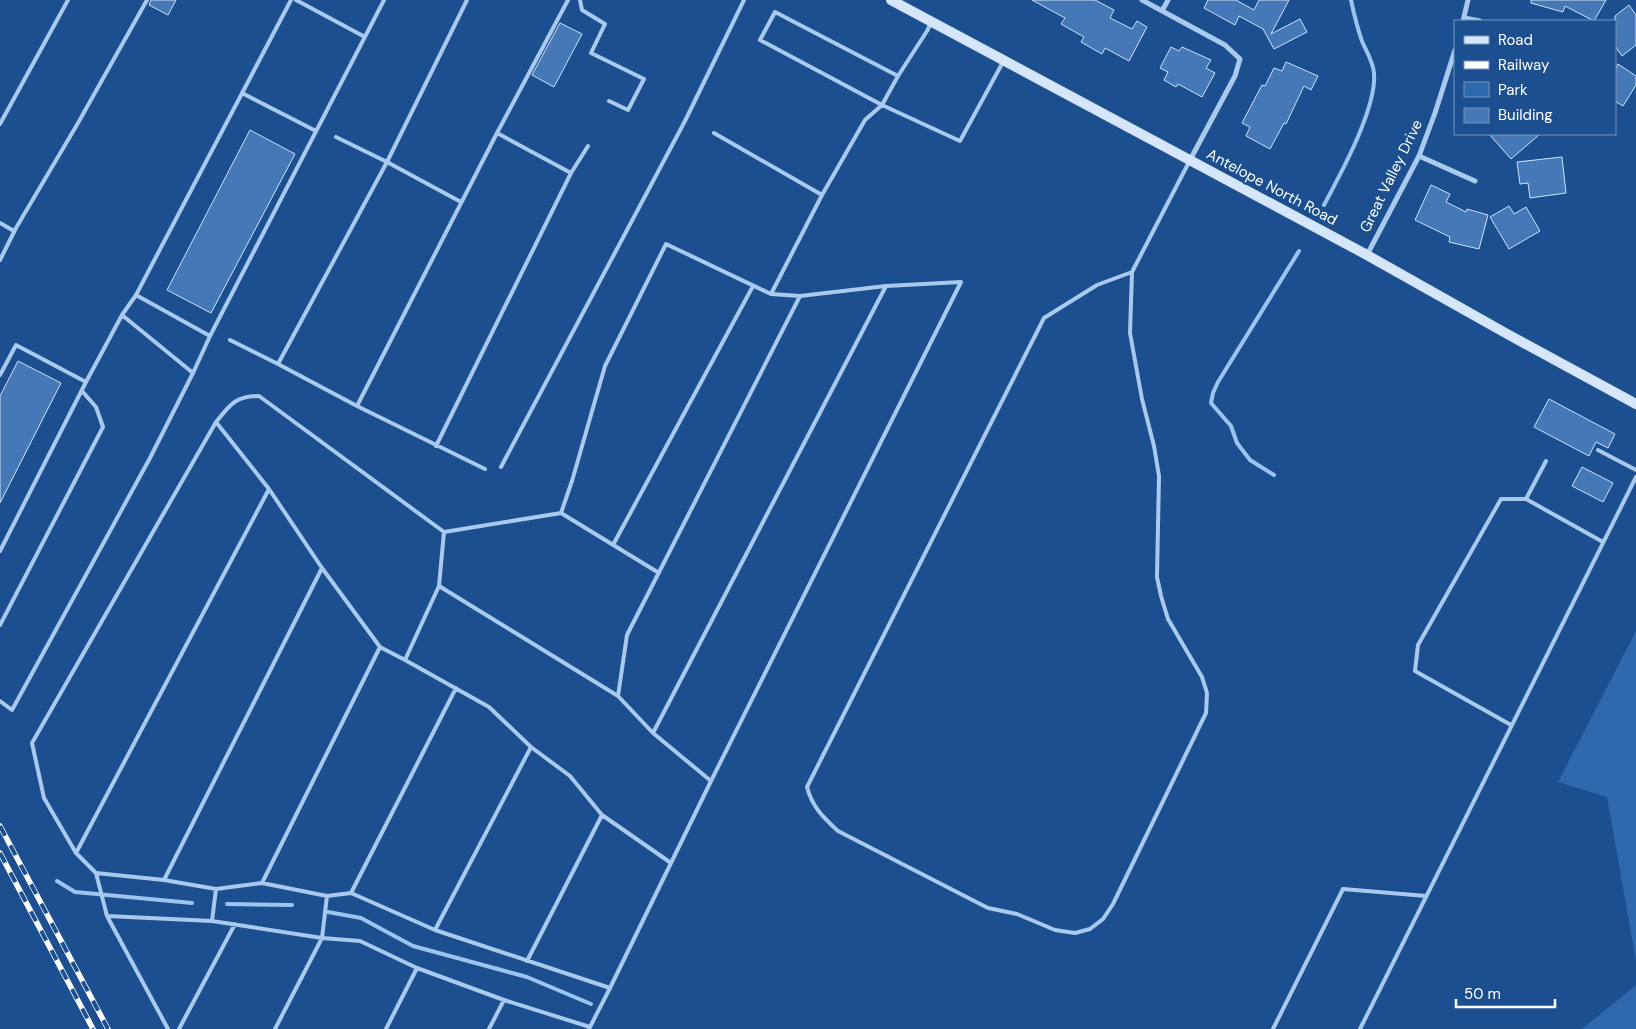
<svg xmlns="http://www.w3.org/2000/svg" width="1636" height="1029" font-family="'DM Sans',sans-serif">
  <rect width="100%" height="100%" fill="#1b4f8f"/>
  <path fill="#2e69ad" d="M1636 631V961L1607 797 1558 782Z
    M1636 985V1029H1582Z"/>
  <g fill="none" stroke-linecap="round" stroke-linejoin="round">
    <path stroke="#9cc4f0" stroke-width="4" d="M1324 205C1341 173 1377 108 1374 73 1373 61 1366 51 1362 41 1357 27 1354 14 1351 0
      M1274 475 1250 460 1237 443 1231 426 1211 403 1213 393 1218 382 1299 251
      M57 881 75 892 192 903
      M227 904 292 905
      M328 912 361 918 413 946 527 977 591 1004"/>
  </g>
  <path fill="#4478b7" stroke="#cfe3fa" d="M151 0H176L168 15 149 5Z
    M1032 0H1095L1114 10 1110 18 1132 29 1137 21 1147 27 1129 61 1105 48 1102 54 1081 42 1084 37 1061 24 1065 18Z
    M1208 0H1236L1254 10 1259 0H1289L1271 34 1300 19 1307 32 1274 49 1263 29 1239 16 1235 25 1204 8Z
    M1531 0H1606L1594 21 1565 6 1563 12 1531 3Z
    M1629 5 1636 15V45L1622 56 1615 46V16Z
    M560 23 582 34 554 87 532 75Z
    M1171 47 1179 51 1182 47 1211 60 1206 68 1215 73 1202 97 1178 84 1176 87 1164 80 1168 72 1160 68Z
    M1286 62 1318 76 1311 90 1304 86 1286 124 1284 123 1270 149 1246 136 1250 127 1242 123 1262 85 1265 86 1274 68 1282 71Z
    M1618 64 1636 76V85L1623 106 1615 101V70Z
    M250 130 295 154 211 313 167 290Z
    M1489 134H1540L1511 159Z
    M1562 157 1566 193 1530 198 1528 183 1520 184 1517 162Z
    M1431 185 1450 194 1446 202 1466 212 1467 209 1488 215 1479 249 1449 242 1450 237 1415 220Z
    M1509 206 1514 214 1526 207 1540 231 1509 249 1490 217Z
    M18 361 61 383 0 503V396Z
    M1549 399 1615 434 1608 448 1596 442 1589 456 1534 427Z
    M1582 467 1613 483 1603 502 1572 486Z"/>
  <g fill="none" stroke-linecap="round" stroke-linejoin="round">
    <path stroke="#a9c9ee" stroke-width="4" d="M291 0 136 295 210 336 384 0
      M296 0 365 37
      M580 0 582 10 605 24 591 53 644 79 628 110 609 101
      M898 76 927 31 931 23
      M242 93 316 131
      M0 124 68 0
      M497 133 571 173
      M714 133 822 195 865 120 882 105 760 40 775 12 898 76 882 105 960 141 1003 62
      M336 137 387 162 467 0
      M461 202 387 162 278 364 357 406 485 469
      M0 223 14 231
      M0 260 16 228 78 123 147 0
      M1132 272 1130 333 1142 399 1154 446 1159 476 1157 577 1161 596 1168 619 1202 677 1207 693 1206 713 1113 904 1103 919 1090 929 1075 933 1055 930 1017 914 988 908 838 831C824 818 812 807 807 787L1044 318 1097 285 1132 272 1189 162
      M800 296 627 635 618 696 653 733 711 781 961 282 886 286 800 296 771 294 822 195
      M122 315 193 373 210 336
      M230 340 278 364
      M0 375 16 345 86 382
      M357 406 497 133 568 0
      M216 422C230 405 235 396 259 396L444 532 561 513
      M436 446 571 173 588 146
      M1598 450 1636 470
      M501 467 685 121 744 0
      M1526 499 1546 461
      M444 532 439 586 618 696
      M613 545 753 286
      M0 551 86 382 122 315 136 295
      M659 573 561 513 572 481 605 366 666 244 771 294
      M0 625 103 427 96 407 82 391
      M405 660 489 707 531 747 570 776 602 815 671 863 610 988 435 930 351 893 327 896 262 883 216 889 164 880 96 873 76 853 44 798 32 743 216 422 269 489 322 568 380 647 405 660 439 586
      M0 701 12 710 150 458 193 373
      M1511 725 1415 671 1418 645 1501 499H1526L1603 542
      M653 733 886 286
      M76 853 269 489
      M671 863 711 781
      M96 873 107 916 168 1029
      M164 880 322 568
      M262 883 380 647
      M351 893 456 688
      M107 916 212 921 322 938 360 941 417 968 504 1000 590 1027 589 1029
      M212 921 216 889
      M435 930 531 747
      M527 961 602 815
      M590 1027 610 988
      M179 1029 235 924
      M275 1029 322 938 327 896
      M386 1029 417 968
      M489 1029 504 1000
      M1273 1029 1343 889 1426 896
      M1360 1029 1636 477"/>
    <path stroke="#a9c9ee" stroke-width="5" d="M1142 0 1225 45 1240 59 1235 76 1190 160
      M1162 11 1168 0
      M1464 18 1480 21
      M1463 21 1468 0
      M1419 156 1475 181
      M1367 255 1419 156 1435 113 1455 50"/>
    <path stroke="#d6e6fa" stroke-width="10" d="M891 0 1367 255 1509 335 1636 404"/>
    <g stroke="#fff" stroke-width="5.5">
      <path id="rail" d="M0 826 108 1029
        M0 853 93 1029"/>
    </g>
    <use href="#rail" stroke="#1b4f8f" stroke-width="4" stroke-dasharray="11" stroke-linecap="butt"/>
  </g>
  <g text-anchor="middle" stroke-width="4.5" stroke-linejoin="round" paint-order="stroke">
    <g font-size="15" fill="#fff" stroke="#1b4f8f">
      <text transform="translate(1391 176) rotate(-64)" y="5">Great Valley Drive</text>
      <text transform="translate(1272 187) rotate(28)" y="5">Antelope North Road</text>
    </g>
  </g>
  <rect x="1454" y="20" width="162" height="115" fill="#1b4f8f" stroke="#7695bc"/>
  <rect x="1464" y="36" width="25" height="8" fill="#d6e6fa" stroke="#7695bc"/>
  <text x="1498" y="45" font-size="15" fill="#ffffff">Road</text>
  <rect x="1464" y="61" width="25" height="8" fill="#ffffff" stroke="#7695bc"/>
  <text x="1498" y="70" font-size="15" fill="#ffffff">Railway</text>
  <rect x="1464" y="82" width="25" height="15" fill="#2e69ad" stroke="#7695bc"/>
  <text x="1498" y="95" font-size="15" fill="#ffffff">Park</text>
  <rect x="1464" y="108" width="25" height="15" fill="#4478b7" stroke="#7695bc"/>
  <text x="1498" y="120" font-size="15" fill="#ffffff">Building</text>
  <path d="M1456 999v8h99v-8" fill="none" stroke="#ffffff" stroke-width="2.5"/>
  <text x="1464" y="999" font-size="15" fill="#ffffff" stroke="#1b4f8f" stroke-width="4" paint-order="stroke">50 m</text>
</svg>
